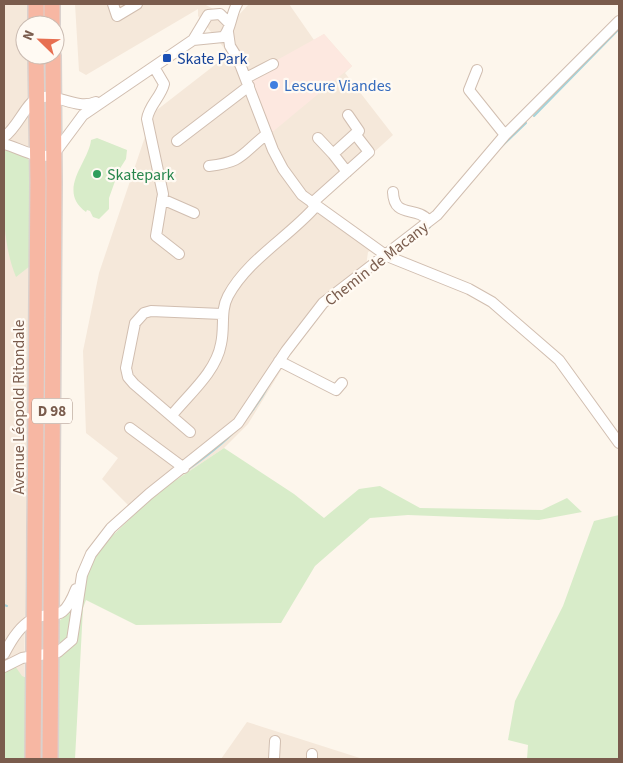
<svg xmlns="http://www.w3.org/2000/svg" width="623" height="763" font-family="'Source Sans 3',sans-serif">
  <rect width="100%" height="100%" fill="#fdf6ec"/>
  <path fill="#f5e8da" d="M4 4H32V25H25V55H32L24 688 26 759H4Z
    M75 4H204L234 20 249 4H289L314 40 324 34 352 66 345 73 393 135 319 202 381 247 368 252 366 266 322 301 278 358 283 367 248 424 224 448 158 492 135 512 102 479 118 458 86 433 83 351 99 273 153 113 229 54 198 16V9L86 75 79 71Z
    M247 722 363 759H221Z"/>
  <path fill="#fde8e0" d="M324 34 352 66 270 134 250 75Z"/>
  <path fill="#d8ecc9" d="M97 138 127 150 126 159 119 170 109 198V209L99 219 93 217 90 211 87 210 86 212C56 190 89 162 91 140Z
    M12 150C20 153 27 154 30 163 36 177 30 246 30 266L16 277C0 238 4 193 4 151Z
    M224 448 294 494 324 518 359 489 380 486 420 508 542 510 567 498 582 512 539 520 408 515 370 518 315 566 281 623 136 625 86 600 83 608 75 759H55L54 626 71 610 80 606 85 582 96 554 110 538 158 492Z
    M619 515V759H527L528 745 508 740 515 701 563 606 594 521Z
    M46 660V759H36L37 661Z
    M15 666 22 676 29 679 24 759H4V671Z"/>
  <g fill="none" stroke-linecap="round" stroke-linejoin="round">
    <path stroke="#a5d3da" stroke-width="2" d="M534 116 619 29
      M501 147 526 123
      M397 254 430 227
      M372 271 386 262
      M180 475C218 449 248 425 270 383
      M4 605 7 606"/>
    <g stroke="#d1beb0" stroke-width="12">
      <path id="minor" d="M113 4 117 16 137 4
        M228 32 230 46 238 59 273 150 283 169 302 195 387 256 469 289 492 302 559 360 619 443
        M193 40 223 37C231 30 231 14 237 4
        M154 67 164 84C161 97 149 105 147 119L163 194 156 236 179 254
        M477 70 469 90 505 135
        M246 78 273 64
        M4 137C17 128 26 104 36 99 55 90 74 111 96 102
        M318 138 333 154
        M177 141 249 86
        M4 144C20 148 38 161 54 154L83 115 193 40 208 15 220 14 229 23
        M209 166C244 162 241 154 267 134
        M347 172 333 154 355 134
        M393 192C394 219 416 205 429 221
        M162 199 194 213
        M312 203 369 152 355 134 359 131 348 115
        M279 361 336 390 342 383
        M172 415C189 394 216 372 221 344 225 327 220 311 228 296 248 259 289 237 316 206
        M130 428 184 468
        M190 432 134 384 128 377 126 368 135 323 144 313 151 311 222 314
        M4 654C10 643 17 630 28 622 51 606 60 630 76 589
        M4 667 22 658 58 652 72 640 82 575 91 554 111 528 149 494 238 423 286 351 323 303 437 215 505 135 619 21
        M274 759 275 741
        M312 759V754"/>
    </g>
    <g stroke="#dad1cd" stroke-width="18">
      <path id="highway" d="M52 4V25
        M36 25V4
        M33 759 38 182 36 55
        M50 759 54 183 53 55"/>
    </g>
    <use href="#minor" stroke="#fff" stroke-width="10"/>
    <use href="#highway" stroke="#f7b7a3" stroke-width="15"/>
  </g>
  <rect fill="#1a4fb4" stroke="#fffaf3" stroke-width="2" x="162" y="53" width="10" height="10" rx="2.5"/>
  <circle fill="#3f7fe0" stroke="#fffaf3" stroke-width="2" cx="274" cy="85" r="5"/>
  <circle fill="#2e9e5b" stroke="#fffaf3" stroke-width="2" cx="97" cy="174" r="5"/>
  <g text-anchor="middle" stroke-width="4.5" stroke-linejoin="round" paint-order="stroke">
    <rect fill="#fffaf3" stroke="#a28b7f" stroke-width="1" x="32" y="398.5" width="40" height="25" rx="4"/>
    <g font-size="15" font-weight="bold" fill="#7a5c4d">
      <text x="52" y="416">D 98</text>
    </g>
    <g font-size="16" fill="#164399" stroke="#fffaf3" text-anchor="start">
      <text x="177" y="64">Skate Park</text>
    </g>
    <g font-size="16" fill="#366cbe" stroke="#fffaf3" text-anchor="start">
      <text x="284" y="91">Lescure Viandes</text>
    </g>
    <g font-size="16" fill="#27864d" stroke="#fffaf3" text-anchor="start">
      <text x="107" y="180">Skatepark</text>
    </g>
    <g font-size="16" fill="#7a5c4d" stroke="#fffaf3">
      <text transform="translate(376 263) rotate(-38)" y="6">Chemin de Macany</text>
      <text transform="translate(18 407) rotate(-90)" y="6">Avenue Léopold Ritondale</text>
    </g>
  </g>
  <rect width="623" height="763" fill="none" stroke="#7a5c4d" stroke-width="10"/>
  <g transform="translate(40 40) rotate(293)"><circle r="24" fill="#fffaf3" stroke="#cabbb1"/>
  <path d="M0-4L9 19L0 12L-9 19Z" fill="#e76f51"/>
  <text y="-8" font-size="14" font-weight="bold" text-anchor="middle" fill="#7a5c4d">N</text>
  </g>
</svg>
